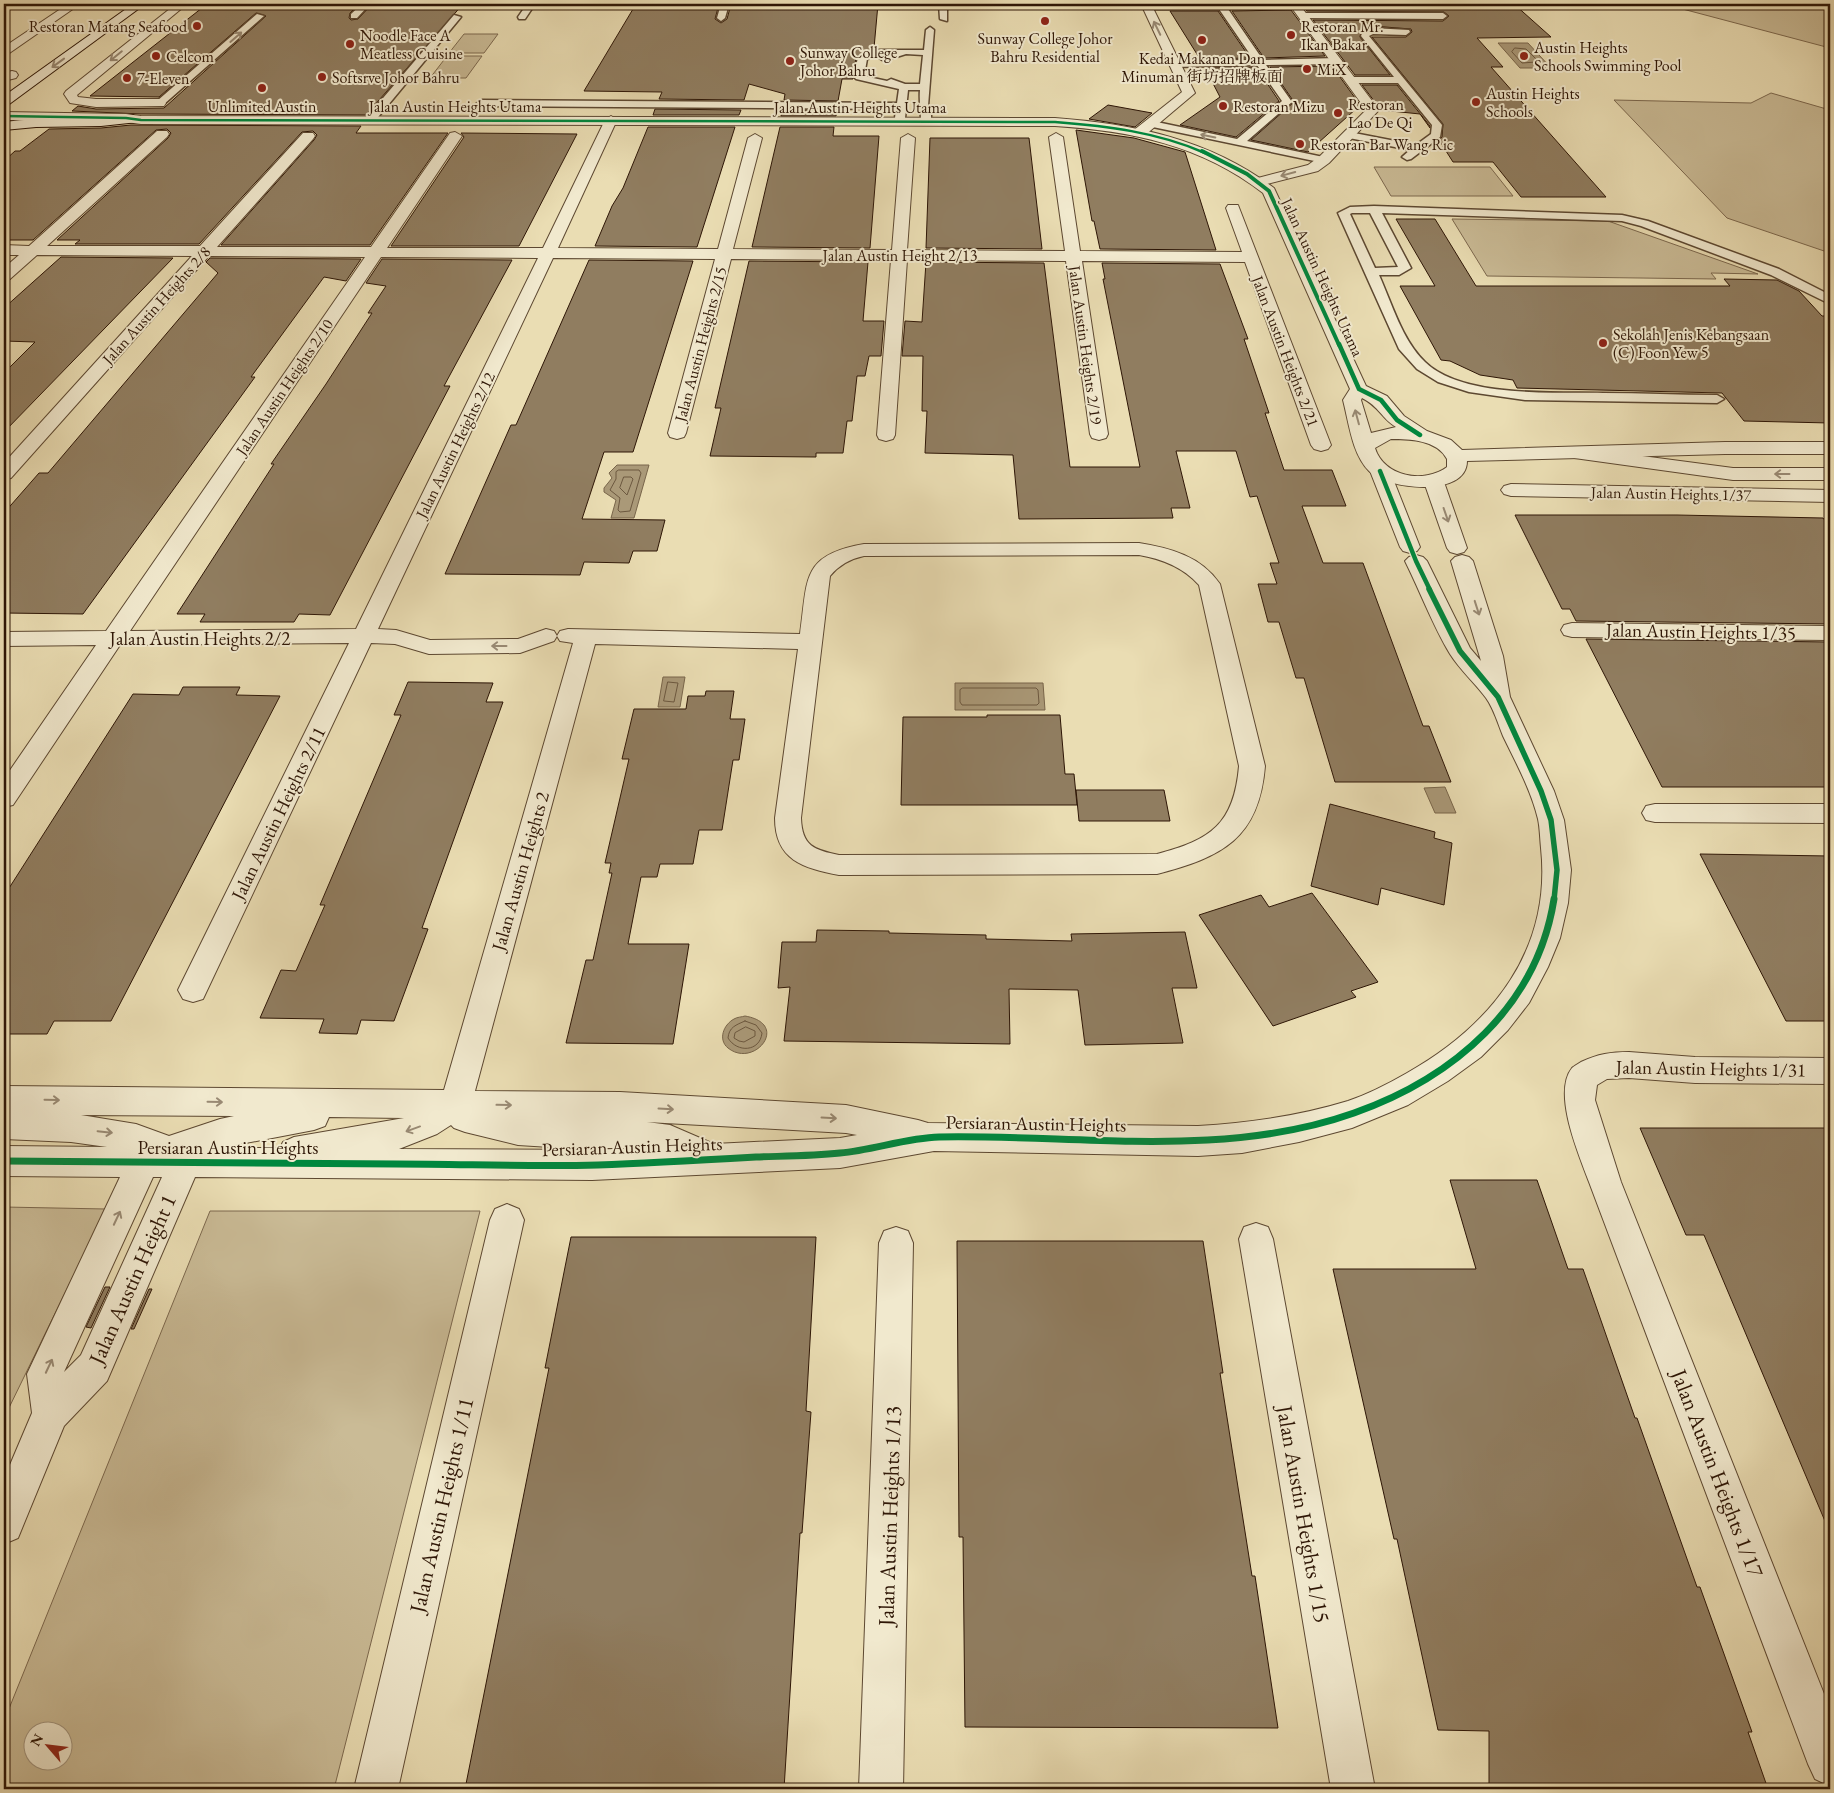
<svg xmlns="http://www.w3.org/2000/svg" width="1834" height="1793" font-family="'EB Garamond','Noto Serif SC',serif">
  <rect width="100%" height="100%" fill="#eaddb3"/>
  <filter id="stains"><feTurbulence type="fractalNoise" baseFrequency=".004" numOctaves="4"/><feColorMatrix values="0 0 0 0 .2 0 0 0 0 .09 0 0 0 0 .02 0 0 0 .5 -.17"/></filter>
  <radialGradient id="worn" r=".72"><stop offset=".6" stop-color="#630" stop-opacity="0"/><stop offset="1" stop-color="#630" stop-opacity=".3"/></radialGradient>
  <path fill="#cabb96" stroke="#7c684e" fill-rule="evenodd" d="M1675 7H1830V48Z
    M464 34H498L484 53H449Z
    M447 56H482L466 78H430Z
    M1771 93 1830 110V253L1727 218 1614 100 1751 103Z
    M1374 167H1490L1513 196H1391Z
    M1452 219 1608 221 1758 274 1711 273 1716 279 1487 276Z
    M4 1207 106 1209 4 1418Z
    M210 1211H480L334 1789H4V1721ZM62 1730V1760H32V1730Z"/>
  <path fill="#aa9978" stroke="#78654a" d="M1498 43H1528L1551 68H1520Z
    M617 465H649L634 518H611L616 500 604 492V488L612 478 609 473Z
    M663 677H685L680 707H658Z
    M955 683H1043L1045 710H955Z
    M1445 787 1456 813H1435L1424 788Z
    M745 1016C791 1024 754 1069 728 1048 718 1040 723 1025 734 1019 737 1017 742 1017 745 1016Z"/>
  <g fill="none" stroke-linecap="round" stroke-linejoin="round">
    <path stroke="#6c583f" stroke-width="1" d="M1515 48 1526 49 1536 59V62L1522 63 1512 52Z
      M619 470H639L641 473 630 511 620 512 618 510 620 498 610 490 616 479V472Z
      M624 477H631L633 479 627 495 620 488Z
      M668 682 678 683 674 702 664 701Z
      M963 688H1036L1038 690 1039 703 1037 705H962L960 702V690Z
      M745 1021 756 1025 762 1033C760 1052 737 1053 728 1038 729 1027 736 1025 745 1021Z
      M746 1027 755 1031V1036L744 1042 739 1041 734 1038 735 1033Z"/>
  </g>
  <path fill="#907d60" stroke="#2e1606" d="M207 4H359L350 13 349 18 351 20 358 19 372 4H463L366 115 141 114 72 111 78 106 96 109 164 108 266 16 256 13 159 97 90 96Z
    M636 4H719L715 19 721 23 727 19 731 4H878L874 48 856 57 853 79H842L838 101 784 100 785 94 749 84 744 100 659 99 662 92 584 91Z
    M1301 4H1514L1551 37 1477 38 1503 67H1491L1606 197H1521L1493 162H1453L1439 140 1442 137 1443 124 1372 37H1406L1412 32 1411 29 1372 26 1362 29 1360 37 1390 75H1355L1313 20 1443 21 1449 16 1444 12 1307 11Z
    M1291 10 1325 56 1264 58 1232 11Z
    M1170 11H1218L1250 58 1200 59Z
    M1332 66 1363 109 1357 108 1308 152 1251 140 1294 102 1270 67Z
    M1256 67 1279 101 1236 137 1180 125 1220 97 1205 68Z
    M1362 85H1397L1430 126V128L1420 114 1381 110Z
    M1108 105 1152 113 1135 127 1089 119Z
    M655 109 741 110 739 115H653Z
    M782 110H837L836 116H781Z
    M131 125 361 126 356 133H448L370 245H221L314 140 317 135 313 131 302 132 199 244H75L80 240H57L168 138 171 133 167 129 156 130 33 240H4V161L15 151H20L49 129 101 128Z
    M648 127H735L697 247 595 246 612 206 623 188Z
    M780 127H834L833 136H879L870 248 752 247Z
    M1076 130 1134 138 1185 152 1216 250 1100 249 1094 221H1092Z
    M461 133 577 134 519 246H391L464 137Z
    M930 138H1029L1042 249 926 248Z
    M1396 219H1435L1476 286H1730L1724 279 1777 280 1799 291 1822 316H1830V423L1744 421 1722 393 1517 388 1513 380 1480 375 1450 361 1441 360 1400 286H1435Z
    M61 257 173 258 4 432V373L35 342 4 341V308Z
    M210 258 361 259 346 281 324 277 251 377H255L83 614 4 613V513L39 473H48L218 273 206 262Z
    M382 259 512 260 444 386H450L330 615 299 614 294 622H200L205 614H177L274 464H271L326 384 372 313H368L386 286 366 283Z
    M589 260 693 261 633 452H604L582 519 665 520 657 551H633L629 563 584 562 580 575 445 574 511 425H516Z
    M749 261 868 262 863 321H884L881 356H869L865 376H857L852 421H847L843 453H816V457L710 456 721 408H715Z
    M926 262 1044 263 1070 467H1140L1103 279H1105L1102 263 1220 264 1248 339H1244L1269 413H1265L1284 470H1332L1346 506H1302L1323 563H1363L1423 726H1429L1451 782H1335L1304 678H1296L1279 622H1268L1258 584H1277L1270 563H1279L1257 496 1250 497 1236 451H1176L1190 508H1171L1173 518 1019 519 1013 455 925 453 927 411H922L923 356H902L905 321 922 322Z
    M1515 515H1677L1823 518 1830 527V624L1576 621 1570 609H1562Z
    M1586 639 1830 642V787H1662Z
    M408 682 493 683 486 702H503L422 928 428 929 394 1021 361 1020 357 1034 319 1033 324 1019 260 1018 281 970 296 971 325 905H320L401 715H394Z
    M183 687H240L236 695 280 696 111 1021H54L47 1034H4V896L133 694 179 695Z
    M706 691H734L730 719H745L739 760H733L722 830H699L693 864H660L657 877H641L628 944H689L673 1044 566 1043 586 960H593L612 873H609L611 863H605L629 759H622L634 709H686L688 696H705Z
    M987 715H1060L1065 774H1074L1077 805H901L903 717H987Z
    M1076 790H1164L1170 821H1079Z
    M1330 804 1435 832 1434 838 1452 843 1444 905 1381 888 1378 905 1311 886Z
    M1700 854 1830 856V1021H1786Z
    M1312 893 1378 982 1351 991 1356 997 1273 1026 1199 915 1261 895 1269 907Z
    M817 930 889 931V933L986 935V939L1072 941 1071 934 1185 932 1197 988H1172L1183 1043 1085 1045 1078 990 1009 989 1010 1044 784 1041 790 987 778 988 782 942H816Z
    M1640 1128H1830V1533L1704 1235H1686Z
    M1450 1180H1537L1568 1269H1583L1635 1418H1637L1697 1587H1700L1752 1732H1748L1768 1789H1489V1731L1438 1730 1397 1539H1394L1333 1269H1476Z
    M571 1237H816L806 1411 811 1412 802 1533H800L784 1789H465L549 1368H545Z
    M957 1241H1203L1223 1373H1220L1252 1576H1255L1278 1728 965 1727 963 1537H959Z
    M105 1287H110L91 1328 86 1327Z
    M149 1289H152L134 1329H131Z"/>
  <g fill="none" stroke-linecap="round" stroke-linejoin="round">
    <g stroke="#5d4831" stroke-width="3">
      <path id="service" d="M362 4H370L357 18H351V14Z
        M527 4H535L525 19H519L518 17Z
        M721 4H729L725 18 721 21 717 18Z
        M939 4H947V21L940 19Z
        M1299 4V8H1296L1228 9 1263 60 1337 58 1342 61 1337 64 1266 65 1292 102 1247 141 1328 158 1329 160 1328 162 1324 163 1148 126 1147 124 1152 121 1237 139 1282 101 1257 65 1175 67 1170 64 1175 61 1254 60 1219 9H1147L1143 7 1144 5Z
        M1673 4H1830V7L1677 6Z
        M1304 13H1443L1447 16 1443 19 1301 18V14Z
        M257 14 264 16 163 105H157V101Z
        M454 15 461 17 374 122H366V118Z
        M930 27 934 30 928 106 931 111V121L926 124 921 121C921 110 919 101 920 90H908L905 118 900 121 895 118 896 109 482 106 477 103 482 100 897 103 899 89 856 79 854 77 858 57 873 50H924L926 30ZM906 54 923 55 920 84H905L891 79 887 81 864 76 867 59 882 56 879 58 884 61Z
        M1372 28 1409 30 1410 32 1406 35 1373 34 1369 36 1442 125 1440 137 1411 159 1407 160 1402 157 1410 150 1349 138 1344 135 1349 132 1416 145 1431 134 1432 125 1398 83H1351L1346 80 1351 77H1394L1361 36 1363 31Z
        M1374 206 1622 215 1648 221 1779 269 1830 295V304L1771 275 1641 226 1622 221 1382 213 1411 268 1399 275H1379C1392 304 1402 340 1425 362 1462 398 1554 392 1603 393 1641 393 1679 395 1717 395L1724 399 1717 403 1525 400 1469 392 1438 382 1417 369 1399 349 1338 213 1350 207ZM1352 213H1370L1398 267 1375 268 1350 214Z"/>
    </g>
    <g stroke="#5d4831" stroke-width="2">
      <path id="minor" d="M68 4H80L8 54 4 55V47Z
        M176 4H187L77 95 78 97 96 99H160L164 100 166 103 164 106 96 107 70 103 64 94 66 91Z
        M1141 4H1151L1195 93 1144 136H1134L1132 133 1134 130 1182 92Z
        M1289 4H1299L1379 110 1329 163 1318 171 1259 186 1252 182 1254 179 1308 165 1319 157 1366 110Z
        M12 71 16 72 18 75 16 78 4 81V73Z
        M611 116 617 120 558 248 718 249 748 138 755 134 762 138 733 249 892 250 901 138 908 134 915 138 907 250 1065 251 1049 137 1056 133 1063 137 1080 251 1242 252 1226 208 1228 205H1238L1331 445 1328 449 1321 451 1314 449 1311 445 1245 262 1082 261 1108 434 1106 438 1099 440 1092 438 1090 434 1066 261 907 260 895 435 893 439 886 441 879 439 877 435 891 260 731 259 686 433 684 437 677 439 670 437 668 433 715 259 553 258 378 629 396 630 430 640 518 639 546 629 554 631 557 636 560 631 568 629 800 634C808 580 800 555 864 544L1139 543C1170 548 1201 556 1220 584L1265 766C1259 839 1222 857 1157 874L839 875C803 868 775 860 775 818L798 649 595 644 475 1091 620 1092 846 1105 918 1120 928 1123 1198 1126C1249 1123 1299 1116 1348 1101 1368 1094 1388 1084 1407 1073 1492 1025 1552 950 1541 848 1540 839 1540 828 1538 819 1531 790 1516 763 1503 736 1498 724 1494 709 1486 698 1475 683 1460 670 1450 654 1433 626 1420 591 1405 561L1409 557 1416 555 1423 557 1427 561 1470 648 1481 661 1451 561 1455 557 1462 555 1469 557 1473 561 1503 656 1510 697 1554 791 1564 820 1571 870 1568 903 1560 938 1548 967 1529 1003 1508 1030 1481 1057 1448 1081 1408 1105 1352 1128 1299 1142 1242 1153 1198 1156 934 1151 840 1168 592 1180 195 1177 107 1381 64 1426 18 1538 4 1544V1479L32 1413 27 1374 120 1177 4 1176V1146L107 1147 71 1142 4 1139V1086L444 1090 573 643 560 641 557 636 554 641 520 653 429 654 395 644 371 643 203 999 193 1002 183 999 178 990 349 643 120 645 13 805 4 807V779L96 645 4 646V632L106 631 365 257 209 256 11 478 4 480V463L192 256 37 255 10 279 4 281V268L19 255H4V245L29 246 157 131H167L169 134 167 137 47 246H200L303 133H313L315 136 313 139 217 247H371L450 133 455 132 462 136 387 248H543L605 120ZM381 257 538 258 356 629 130 631ZM1139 555C1162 559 1183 567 1199 585L1239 766C1234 824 1211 840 1157 854L839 855C814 850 802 846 801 818L830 576C839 565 850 559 864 556ZM81 1115 234 1116 220 1119 169 1136 136 1124ZM329 1117 404 1118 294 1137 283 1142 280 1148H220L314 1130 325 1126ZM647 1122 846 1133 857 1135 840 1138 714 1144 670 1125ZM451 1125 454 1128 465 1132 518 1145 566 1148H634L592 1150 399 1149 437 1134ZM153 1177H162L81 1355 64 1372Z
        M1574 447 1733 468H1830V480H1733L1567 457 1564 453 1567 449Z
        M1380 465 1387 467 1390 471 1420 547 1417 551 1410 553 1403 551 1400 547 1370 471 1373 467Z
        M1434 476 1441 478 1444 482 1467 548 1464 552 1457 554 1450 552 1447 548 1424 482 1427 478Z
        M1511 484 1830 490V502L1511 496 1504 494 1501 490 1504 486Z
        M1572 623 1830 626V640L1572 637 1564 635 1561 630 1564 625Z
        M1655 804H1830V823L1655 822 1646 820 1642 813 1646 806Z
        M1629 1052 1695 1057 1830 1058V1084L1695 1083 1629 1078 1607 1079 1597 1085 1595 1100 1621 1182 1830 1709V1786L1815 1779 1808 1764 1589 1182C1579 1155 1552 1093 1572 1068 1574 1066 1578 1064 1581 1062 1598 1054 1611 1052 1629 1052Z
        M507 1204 519 1209 524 1220 398 1789H354L490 1220 495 1209Z
        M1256 1223 1268 1227 1273 1239 1375 1789H1331L1239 1239 1244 1227Z
        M896 1227 908 1231 913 1243 903 1789H859L879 1243 884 1231Z"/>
    </g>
    <g stroke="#5d4831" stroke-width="2">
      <path id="tertiary" d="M4 112 126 114 141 116 1055 118C1135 124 1209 139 1274 188L1366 386 1387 396 1404 416 1427 431 1451 440 1462 450 1725 442H1830V454H1725L1467 461C1467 498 1387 490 1369 471 1352 454 1349 423 1343 400L1350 389 1263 193C1201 145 1132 131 1055 126L141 124 126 122 4 120ZM1362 398C1380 407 1381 418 1396 427L1371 433 1361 400ZM1391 439C1410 439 1437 440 1447 459V467C1424 484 1384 477 1375 448Z"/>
    </g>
    <g stroke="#2e1606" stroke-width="2">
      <path id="secondary" d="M133 4H145L8 105 4 106V96Z
        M133 115 139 119 138 122 101 126 36 127 4 130V122C47 116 90 121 133 115Z"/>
    </g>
    <use href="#service" fill="#f1e9ce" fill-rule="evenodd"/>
    <use href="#minor" fill="#f1e9ce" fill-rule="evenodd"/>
    <use href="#tertiary" fill="#f1e9ce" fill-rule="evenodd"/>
    <use href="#secondary" fill="#f1e9ce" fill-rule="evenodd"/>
    <g stroke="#f1e9ce" stroke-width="4">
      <path id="cycleway-far4" d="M4 116 126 118 141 120 1055 122C1106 126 1158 132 1205 153"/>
    </g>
    <g stroke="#f1e9ce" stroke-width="5.5">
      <path id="cycleway-far3" d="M1202 151 1247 174 1269 191 1339 345"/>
    </g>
    <g stroke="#f1e9ce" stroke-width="7">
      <path id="cycleway-far2" d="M1339 344 1359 389 1381 400 1397 420 1420 435
        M1380 471 1416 561 1430 590"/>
    </g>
    <g stroke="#f1e9ce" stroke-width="8">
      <path id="cycleway-far1" d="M1429 589 1460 651 1498 697 1541 791 1551 820 1557 870 1554 900"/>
    </g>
    <g stroke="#f1e9ce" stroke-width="10">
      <path id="cycleway" d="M4 1161C135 1162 266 1163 397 1164 464 1164 531 1167 598 1165 650 1163 703 1160 756 1157 784 1156 812 1156 840 1153 873 1150 906 1138 939 1137 1075 1134 1222 1160 1354 1113 1453 1078 1537 1007 1554 899"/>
    </g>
    <use href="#cycleway-far4" stroke="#00873e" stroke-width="2.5"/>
    <use href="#cycleway-far3" stroke="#00873e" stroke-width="4"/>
    <use href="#cycleway-far2" stroke="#00873e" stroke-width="4.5"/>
    <use href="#cycleway-far1" stroke="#00873e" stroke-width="5.5"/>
    <use href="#cycleway" stroke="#00873e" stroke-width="7"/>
  </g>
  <defs><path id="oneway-shaft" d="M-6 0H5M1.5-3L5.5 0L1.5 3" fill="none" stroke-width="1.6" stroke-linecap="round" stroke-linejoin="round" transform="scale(1.25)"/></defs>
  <g stroke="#998a74">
    <use href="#oneway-shaft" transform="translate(1157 28) rotate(-116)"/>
    <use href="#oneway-shaft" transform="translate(236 37) rotate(-41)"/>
    <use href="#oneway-shaft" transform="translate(116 56) rotate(141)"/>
    <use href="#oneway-shaft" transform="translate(58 63) rotate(144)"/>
    <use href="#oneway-shaft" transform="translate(1208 136) rotate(-168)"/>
    <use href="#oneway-shaft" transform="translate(1288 174) rotate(165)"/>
    <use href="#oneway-shaft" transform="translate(1357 417) rotate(-105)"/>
    <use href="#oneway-shaft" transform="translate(1782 474) rotate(180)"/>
    <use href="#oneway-shaft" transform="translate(1446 515) rotate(71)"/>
    <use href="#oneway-shaft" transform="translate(1477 608) rotate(72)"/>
    <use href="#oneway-shaft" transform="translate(499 646) rotate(180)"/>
    <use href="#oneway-shaft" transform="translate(52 1100) rotate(1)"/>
    <use href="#oneway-shaft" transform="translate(215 1102) rotate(1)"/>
    <use href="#oneway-shaft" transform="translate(504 1105) rotate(1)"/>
    <use href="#oneway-shaft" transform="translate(666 1109) rotate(3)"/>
    <use href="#oneway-shaft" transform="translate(829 1118) rotate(3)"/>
    <use href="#oneway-shaft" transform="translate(413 1129) rotate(160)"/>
    <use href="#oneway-shaft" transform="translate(105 1132) rotate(6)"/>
    <use href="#oneway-shaft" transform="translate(117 1218) rotate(-65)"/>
    <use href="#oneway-shaft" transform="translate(49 1366) rotate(-65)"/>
  </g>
  <g fill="#8f2418" stroke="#f1e9ce" stroke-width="2">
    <circle cx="1045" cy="21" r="5"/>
    <circle cx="197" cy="26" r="5"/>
    <circle cx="1291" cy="35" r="5"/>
    <circle cx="1202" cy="40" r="5"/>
    <circle cx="350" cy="44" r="5"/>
    <circle cx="156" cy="56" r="5"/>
    <circle cx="1524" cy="56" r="5"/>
    <circle cx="790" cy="61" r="5"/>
    <circle cx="1307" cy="69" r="5"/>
    <circle cx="322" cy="77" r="5"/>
    <circle cx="127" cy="78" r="5"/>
    <circle cx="262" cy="88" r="5"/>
    <circle cx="1476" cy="102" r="5"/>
    <circle cx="1223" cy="106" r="5"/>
    <circle cx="1338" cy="113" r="5"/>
    <circle cx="1300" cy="144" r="5"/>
    <circle cx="1603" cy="343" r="5"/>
  </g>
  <g text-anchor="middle" stroke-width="4" stroke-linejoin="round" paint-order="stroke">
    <g font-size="16" fill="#2e1606" stroke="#f1e9ce" text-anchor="start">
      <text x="187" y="32" text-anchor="end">Restoran Matang Seafood</text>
      <text x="1301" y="32">Restoran Mr.<tspan x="1301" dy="18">Ikan Bakar</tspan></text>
      <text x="360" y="41">Noodle Face A<tspan x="360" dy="18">Meatless Cuisine</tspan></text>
      <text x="1045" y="44" text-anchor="middle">Sunway College Johor<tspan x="1045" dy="18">Bahru Residential</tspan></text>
      <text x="1534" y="53">Austin Heights<tspan x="1534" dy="18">Schools Swimming Pool</tspan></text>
      <text x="800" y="58">Sunway College<tspan x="800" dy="18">Johor Bahru</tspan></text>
      <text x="166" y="62">Celcom</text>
      <text x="1202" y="64" text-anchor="middle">Kedai Makanan Dan<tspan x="1202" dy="18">Minuman 街坊招牌板面</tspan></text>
      <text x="1317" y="75">MiX</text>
      <text x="332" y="83">Softsrve Johor Bahru</text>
      <text x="137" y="84">7-Eleven</text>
      <text x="1486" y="99">Austin Heights<tspan x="1486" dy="18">Schools</tspan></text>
      <text x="1348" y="110">Restoran<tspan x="1348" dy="18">Lao De Qi</tspan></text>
      <text x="262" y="112" text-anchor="middle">Unlimited Austin</text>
      <text x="1233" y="112">Restoran Mizu</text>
      <text x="1310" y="150">Restoran Bar Wang Ric</text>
      <text x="1613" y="340">Sekolah Jenis Kebangsaan<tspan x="1613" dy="18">(C) Foon Yew 5</tspan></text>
    </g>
    <g font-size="16" fill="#2e1606" stroke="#f1e9ce">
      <text x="455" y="112">Jalan Austin Heights Utama</text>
      <text x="860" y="113">Jalan Austin Heights Utama</text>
      <text x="900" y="261">Jalan Austin Height 2/13</text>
      <text transform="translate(1323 277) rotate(65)" y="6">Jalan Austin Heights Utama</text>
      <text transform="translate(156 305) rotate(-48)" y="6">Jalan Austin Heights 2/8</text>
      <text transform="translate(700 344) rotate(-75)" y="6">Jalan Austin Heights 2/15</text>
      <text transform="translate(1086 345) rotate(82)" y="6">Jalan Austin Heights 2/19</text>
      <text transform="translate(1286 351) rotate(69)" y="6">Jalan Austin Heights 2/21</text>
      <text transform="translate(284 387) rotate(-56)" y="6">Jalan Austin Heights 2/10</text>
      <text transform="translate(455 445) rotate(-64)" y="6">Jalan Austin Heights 2/12</text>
      <text transform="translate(1671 493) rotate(1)" y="6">Jalan Austin Heights 1/37</text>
    </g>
    <g font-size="19" fill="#2e1606" stroke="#f1e9ce">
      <text transform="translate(1701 631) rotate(1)" y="7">Jalan Austin Heights 1/35</text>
      <text x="200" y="645">Jalan Austin Heights 2/2</text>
      <text transform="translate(278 813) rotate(-64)" y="7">Jalan Austin Heights 2/11</text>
      <text transform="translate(520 871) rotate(-74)" y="7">Jalan Austin Heights 2</text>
      <text transform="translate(1711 1068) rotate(1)" y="7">Jalan Austin Heights 1/31</text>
      <text transform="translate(1036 1123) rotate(1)" y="7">Persiaran Austin Heights</text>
      <text transform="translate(632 1146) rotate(-2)" y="7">Persiaran Austin Heights</text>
      <text x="228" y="1154">Persiaran Austin Heights</text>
    </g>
    <g font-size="22" fill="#2e1606" stroke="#f1e9ce">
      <text transform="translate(132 1279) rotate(-66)" y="8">Jalan Austin Height 1</text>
      <text transform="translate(1718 1473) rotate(69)" y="8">Jalan Austin Heights 1/17</text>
      <text transform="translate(441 1505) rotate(-77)" y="8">Jalan Austin Heights 1/11</text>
      <text transform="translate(1304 1514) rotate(80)" y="8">Jalan Austin Heights 1/15</text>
      <text transform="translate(889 1516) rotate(-88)" y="8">Jalan Austin Heights 1/13</text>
    </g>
  </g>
  <rect width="1834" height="1793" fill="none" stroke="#eaddb3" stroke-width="20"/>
  <rect x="5" y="5" width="1824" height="1783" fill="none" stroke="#2e1606" stroke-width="2.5"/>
  <rect x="10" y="10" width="1814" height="1773" fill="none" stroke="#2e1606"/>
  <g transform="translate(48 1746) rotate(298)"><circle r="24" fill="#f1e9ce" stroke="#a3957e"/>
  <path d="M0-4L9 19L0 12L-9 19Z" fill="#8f2418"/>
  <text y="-8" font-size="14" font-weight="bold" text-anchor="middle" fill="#2e1606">N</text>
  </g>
  <rect width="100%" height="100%" filter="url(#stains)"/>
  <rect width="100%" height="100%" fill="url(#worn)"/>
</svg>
